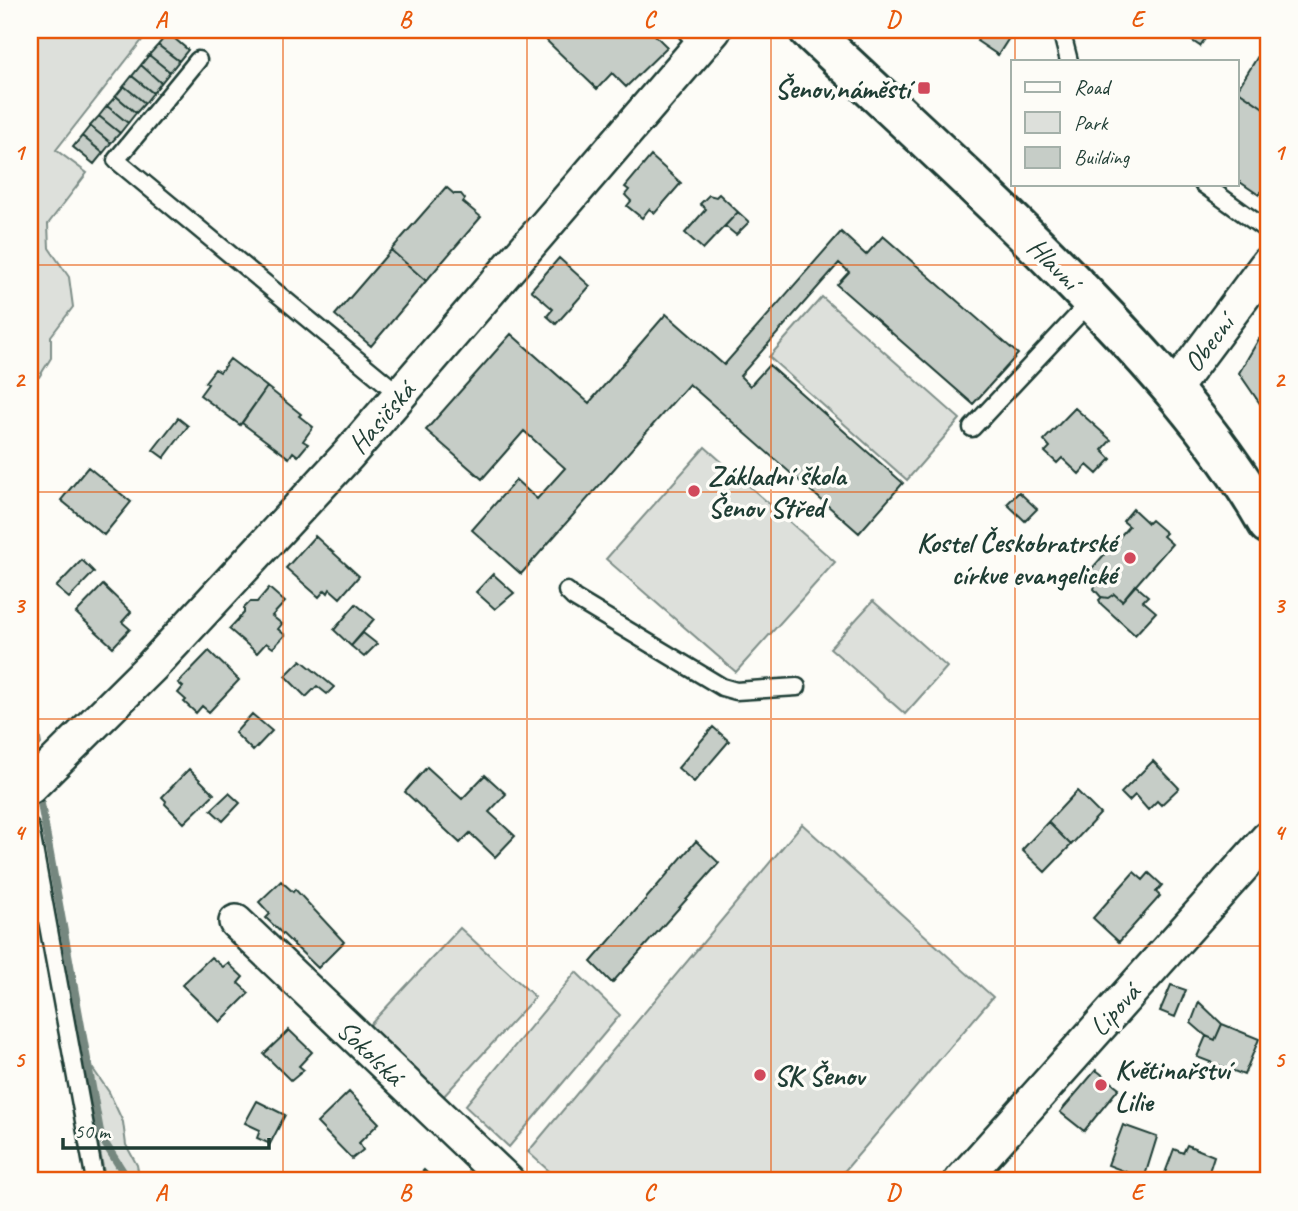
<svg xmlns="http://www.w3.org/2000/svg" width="1298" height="1211" font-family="Caveat,sans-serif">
  <rect width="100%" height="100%" fill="#fdfcf7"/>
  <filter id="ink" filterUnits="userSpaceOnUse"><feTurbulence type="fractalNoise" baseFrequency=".0143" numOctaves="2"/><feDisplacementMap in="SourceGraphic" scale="14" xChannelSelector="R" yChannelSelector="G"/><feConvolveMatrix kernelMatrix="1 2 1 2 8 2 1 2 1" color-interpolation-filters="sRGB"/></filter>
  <g filter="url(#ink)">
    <path fill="#dde0db" stroke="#7e8e88" stroke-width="2" d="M30 30H150L56 150 87 173 48 224 49 248 69 277 73 307 51 336V358L39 377 30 378Z
      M822 297 960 419 907 480 769 357Z
      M705 447 835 562 736 672 606 559Z
      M873 601 947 667 905 714 830 648Z
      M30 688 41 744 30 756Z
      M802 824 993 997 836 1181H560L528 1152Z
      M460 928 535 997 443 1097 368 1027Z
      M576 972 620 1015 509 1147 465 1106Z
      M93 1069 109 1092 123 1122 126 1145 137 1165 140 1181H107L105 1178 86 1077Z"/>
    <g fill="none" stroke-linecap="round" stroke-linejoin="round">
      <path stroke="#75877f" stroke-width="8" d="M39 793 101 1137 129 1181"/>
    </g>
    <path fill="#c6cdc7" stroke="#1f3d34" stroke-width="2" d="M553 30H650L667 47 626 87 612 73 597 89 547 41 546 37Z
      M985 30H997L1009 38 998 55 977 41Z
      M1176 30H1211L1200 46Z
      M168 33 188 50 179 61 158 45Z
      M1268 40V111L1237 90Z
      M158 45 179 61 170 72 149 55Z
      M149 55 170 72 161 83 141 65Z
      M141 65 161 83 153 93 132 76Z
      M132 76 153 93 145 103 124 86Z
      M124 86 145 103 136 113 116 96Z
      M1237 90 1268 111V181L1259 195 1237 180Z
      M116 96 136 113 128 123 107 106Z
      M107 106 128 123 120 133 99 116Z
      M99 116 120 133 111 143 90 126Z
      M90 126 111 143 103 153 82 136Z
      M82 136 103 153 94 164 73 147Z
      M651 156 681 183 655 213 649 209 642 218 627 206 631 201 625 195 629 190 625 187Z
      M446 187 454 194H461L465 199 463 202 481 217 426 281 391 250Z
      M719 194 738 212 703 249 685 233 706 209 700 204 709 195 716 197Z
      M738 212 749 222 736 235 725 226Z
      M841 232 866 255 883 236 1018 354 973 404 837 285 849 272 839 263 740 376 750 386 769 365 903 483 859 533 689 384 521 574 472 530 516 480 537 499 565 468 524 431 482 479 426 430 511 334 589 403 666 314 724 365Z
      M391 250 426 281 371 346 335 315Z
      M559 258 590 286 556 324 547 316 553 309 531 290Z
      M1259 339 1268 345V408L1265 411 1239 373Z
      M230 359 267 387 240 425 200 395 208 384 205 382 215 369 220 372Z
      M267 387 301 414 299 416 313 427 303 441 308 444 298 456 293 452 289 458 242 423Z
      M1075 408 1111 440 1102 450 1111 459 1097 474 1087 465 1079 474 1062 458 1057 463 1045 452 1050 447 1044 440Z
      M178 418 188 426 164 458 153 450Z
      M88 467 131 502 104 535 61 500Z
      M1019 492 1037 509 1025 521 1007 504Z
      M1133 509 1148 523 1151 520 1166 533 1163 536 1172 544 1122 601 1114 594 1108 598 1101 597 1094 589 1097 579 1089 572 1129 526 1123 521Z
      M315 536 359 576 340 598 330 589 328 593 325 590 319 597 286 568Z
      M82 560 94 572 69 598 56 587Z
      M493 574 514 593 495 609 476 592Z
      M103 585 131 612 122 622 130 629 113 647 76 613Z
      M1135 585 1148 596 1143 601 1156 612 1135 635 1101 604 1099 600 1102 597 1108 598 1114 594 1122 601Z
      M269 588 285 602 272 616 282 624 278 629 285 635 273 648 266 643 257 653 229 629 244 613V608L250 602H257Z
      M356 604 374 619 351 646 334 630Z
      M363 633 377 644 364 657 351 646Z
      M209 651 239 680 209 712 202 706 196 713 184 702 186 700 178 693 183 687 178 683Z
      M301 660 334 687 327 694 317 686 306 697 285 676Z
      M252 714 272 731 253 751 235 733Z
      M713 727 729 741 694 782 678 768Z
      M1153 761 1179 788 1161 805 1157 801 1148 810 1135 795 1129 801 1121 793Z
      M427 767 462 799 485 775 506 794 489 812 515 836 495 857 470 833 460 843 405 792Z
      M189 769 214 794 184 823 165 804 166 801 162 797Z
      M1077 791 1100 814 1071 845 1048 822Z
      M229 793 240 803 223 821 211 810Z
      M1048 822 1071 845 1045 872 1022 850Z
      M696 841 719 863 612 983 591 962Z
      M1134 872 1143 880 1149 873 1162 885 1156 892 1160 896 1119 942 1093 918Z
      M281 881 293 892 295 889 344 942 318 968 266 918 270 914 259 902Z
      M211 957 223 967 228 963 243 977 238 983 249 993 220 1022 182 985Z
      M1171 985 1186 990 1175 1017 1160 1011Z
      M1199 1002 1222 1024 1215 1040 1206 1036 1191 1023Z
      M1222 1024 1259 1039 1244 1075 1197 1057 1206 1036 1215 1040Z
      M289 1030 312 1052 299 1066 304 1070 291 1081 264 1054Z
      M1096 1070 1119 1088 1084 1131 1060 1112Z
      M349 1092 379 1123 359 1143 363 1150 352 1159 317 1123Z
      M257 1101 285 1115 270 1144 257 1138 260 1130 245 1123Z
      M1123 1125 1157 1137 1144 1179 1108 1165Z
      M1187 1145 1214 1156 1206 1181H1162L1174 1149 1183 1153Z
      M424 1170 436 1181H413Z"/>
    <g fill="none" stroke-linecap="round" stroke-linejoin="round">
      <g stroke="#1f3d34" stroke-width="21">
        <path id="service" d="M685 30 700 47
          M1061 30 1069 61
          M198 60 116 160 400 395
          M1203 184 1268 231
          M972 428 1091 301
          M567 591 574 598 722 687 736 691 797 687
          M30 827 95 1181"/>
      </g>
      <g stroke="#1f3d34" stroke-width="38">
        <path id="minor" d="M1173 390 1268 263
          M30 787 152 666 348 455 714 30
          M236 922 507 1181
          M961 1181 1268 838"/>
      </g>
      <g stroke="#1f3d34" stroke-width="44">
        <path id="secondary" d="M809 30C898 114 989 196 1075 284 1147 358 1217 434 1268 524"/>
      </g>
      <use href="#service" stroke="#fdfcf7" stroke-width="16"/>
      <use href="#minor" stroke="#fdfcf7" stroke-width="33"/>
      <use href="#secondary" stroke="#fdfcf7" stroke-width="38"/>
    </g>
  </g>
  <path fill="none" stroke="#e8590c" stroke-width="2" stroke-opacity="0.55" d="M283 30V1181M527 30V1181M771 30V1181M1015 30V61M1015 184V1181M30 265H1268M30 492H1268M30 719H1268M30 946H1268"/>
  <g fill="#d1495b" stroke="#fdfcf7" stroke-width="2.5">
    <rect x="917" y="81" width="14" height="14" rx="3.5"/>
    <circle cx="694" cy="491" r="7"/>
    <circle cx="1130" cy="558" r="7"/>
    <circle cx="760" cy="1075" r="7"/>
    <circle cx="1101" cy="1085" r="7"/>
  </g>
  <g text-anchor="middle" stroke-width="7" stroke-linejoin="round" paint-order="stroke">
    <g font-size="28" font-weight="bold" fill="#1f3d34" stroke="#fdfcf7" text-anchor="start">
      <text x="910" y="98" text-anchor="end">Šenov,náměstí</text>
      <text x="708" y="485">Základní škola<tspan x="708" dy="32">Šenov Střed</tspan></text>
      <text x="1116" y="552" text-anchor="end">Kostel Českobratrské<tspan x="1116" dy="32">církve evangelické</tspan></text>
      <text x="1115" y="1079">Květinařství<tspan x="1115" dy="32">Lilie</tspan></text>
      <text x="774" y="1085">SK Šenov</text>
    </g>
    <g font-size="28" fill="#1f3d34" stroke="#fdfcf7">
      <text transform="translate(1054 263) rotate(45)" y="10">Hlavní</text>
      <text transform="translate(1208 343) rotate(-53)" y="10">Obecní</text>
      <text transform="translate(381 417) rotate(-49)" y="10">Hasičská</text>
      <text transform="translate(1114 1009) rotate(-48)" y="10">Lipová</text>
      <text transform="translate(371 1052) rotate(44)" y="10">Sokolská</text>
    </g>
  </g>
  <rect width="1298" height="1211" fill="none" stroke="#fdfcf7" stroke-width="77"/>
  <rect x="1011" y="60" width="228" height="126" fill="#fdfcf7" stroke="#a4b0a9" stroke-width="2"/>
  <rect x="1025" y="82" width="35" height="10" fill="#fdfcf7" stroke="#a4b0a9" stroke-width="2"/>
  <text x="1074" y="94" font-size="21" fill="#1f3d34">Road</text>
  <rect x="1025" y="112" width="35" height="21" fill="#dde0db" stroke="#a4b0a9" stroke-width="2"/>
  <text x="1074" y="130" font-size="21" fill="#1f3d34">Park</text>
  <rect x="1025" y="147" width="35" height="21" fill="#c6cdc7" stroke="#a4b0a9" stroke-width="2"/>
  <text x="1074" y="164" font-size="21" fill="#1f3d34">Building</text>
  <path d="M63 1138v10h206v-10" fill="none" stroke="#1f3d34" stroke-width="3.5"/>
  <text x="74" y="1138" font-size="21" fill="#1f3d34" stroke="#fdfcf7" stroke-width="5" paint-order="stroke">50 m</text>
  <rect x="38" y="38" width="1222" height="1134" fill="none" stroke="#e8590c" stroke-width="2.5"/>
  <g font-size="23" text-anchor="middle" font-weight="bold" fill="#e8590c">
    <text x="161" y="27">A</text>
    <text x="405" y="27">B</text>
    <text x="649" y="27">C</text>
    <text x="893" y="27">D</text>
    <text x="1137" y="27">E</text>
    <text x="19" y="160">1</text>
    <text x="1279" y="160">1</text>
    <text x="19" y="387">2</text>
    <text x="1279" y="387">2</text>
    <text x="19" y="613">3</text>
    <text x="1279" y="613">3</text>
    <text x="19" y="840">4</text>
    <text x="1279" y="840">4</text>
    <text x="19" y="1067">5</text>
    <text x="1279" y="1067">5</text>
    <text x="161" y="1200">A</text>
    <text x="405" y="1200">B</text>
    <text x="649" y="1200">C</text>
    <text x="893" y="1200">D</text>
    <text x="1137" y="1200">E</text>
  </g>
</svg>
